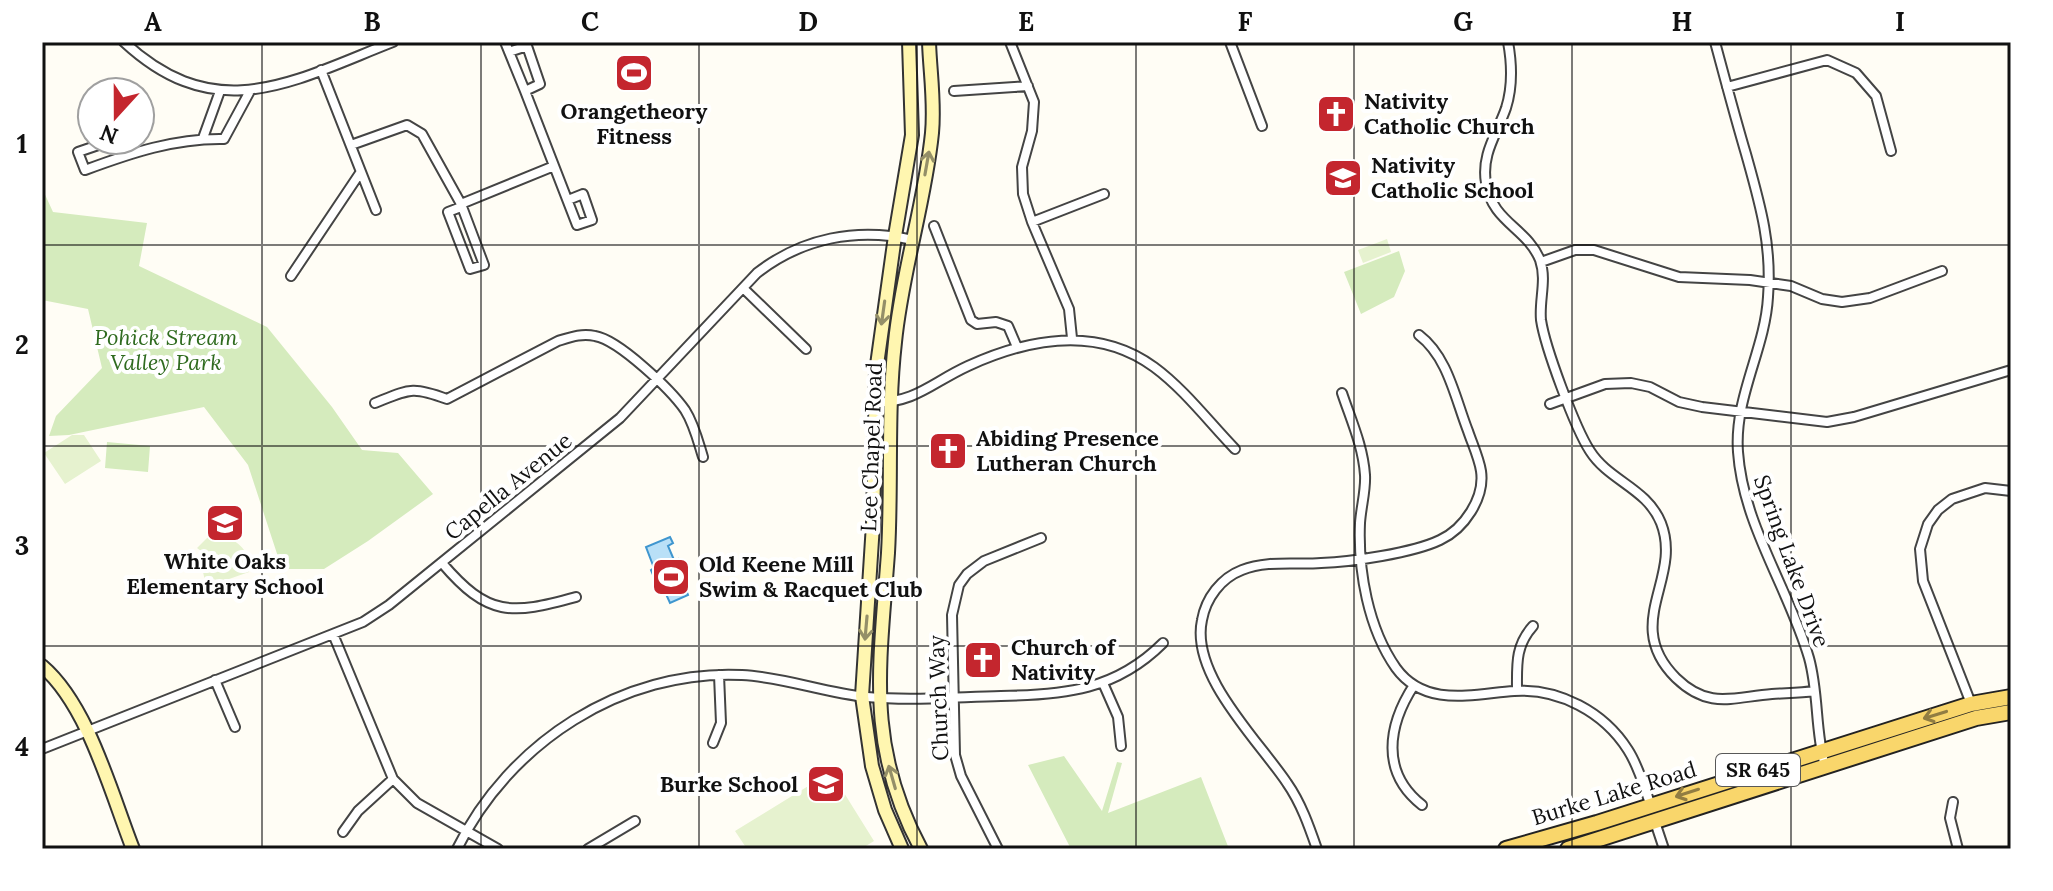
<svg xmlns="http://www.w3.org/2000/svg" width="2053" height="891" font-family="Lora,serif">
  <rect width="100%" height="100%" fill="#fffdf5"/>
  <path fill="#d5ebbd" d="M42 188 53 212 147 223 139 266 267 327 332 407 362 450 398 453 433 494 368 541 324 569H282L248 465 204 407 69 435 49 436 56 416 102 368 88 309 42 300Z
    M1399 251 1405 271 1394 297 1361 314 1344 272Z
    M107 442 150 446 148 472 105 468Z
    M1064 756 1102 811 1117 762 1122 763 1108 813 1201 777 1229 849H1071L1028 765Z"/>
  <path fill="#e6f2cf" d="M1387 239 1391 252 1363 263 1358 250Z
    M72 435H84L101 461 65 484 44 453Z
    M218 535C238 540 251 550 249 572L212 585 205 581 199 554 201 551 197 548 208 537Z
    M831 772 874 841 861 849H747L735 831Z"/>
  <path fill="#b9e0f7" stroke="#3f96cf" stroke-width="2" d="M670 537 673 543 668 546 674 560 678 559 684 572 680 574 688 595 670 603 661 583 657 584 651 570 654 568 646 547Z"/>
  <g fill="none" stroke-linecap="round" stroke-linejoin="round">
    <g stroke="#444" stroke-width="12">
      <path id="street" d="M124 42C217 128 293 81 393 42
        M505 42 525 91 540 84 527 46 509 52
        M1010 42 1034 102 1032 131 1022 167 1023 194 1032 222 1069 309 1072 338
        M1230 42 1262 126
        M1508 42C1512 64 1513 86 1506 108 1497 134 1481 154 1486 183 1492 222 1527 228 1540 260 1547 280 1539 300 1541 320 1545 347 1575 428 1590 451 1609 481 1647 488 1661 523 1683 579 1621 623 1676 678 1709 710 1733 697 1772 694 1786 693 1800 693 1814 691
        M1715 42C1725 79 1735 117 1746 154 1760 204 1772 244 1768 297 1765 350 1734 397 1738 452 1743 525 1789 589 1809 658 1819 694 1815 731 1825 766
        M321 70 376 210
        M1727 87 1827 60 1856 73 1876 96 1891 151
        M525 91 577 225 592 220 583 194 568 200
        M954 91 1028 86
        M203 138 220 91
        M113 140 78 152 85 170C131 153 175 138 224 139L250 91
        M120 140 125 155
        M351 145 407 125 422 134 461 204 484 265 470 269 448 212 461 207
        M461 204 554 166
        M1032 222 1104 194
        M934 226 971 320 977 324 996 322 1008 326 1017 347
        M1541 262 1575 250H1594L1679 277 1750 280 1791 286 1822 299 1842 302 1870 298 1942 271
        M291 276 360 173
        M743 288 806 349
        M1342 393C1351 420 1363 446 1365 475 1366 490 1361 507 1360 523 1358 571 1368 628 1396 668 1425 708 1473 694 1514 691 1559 688 1604 712 1628 750 1639 767 1644 787 1651 806
        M375 403C410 389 412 386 447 399L558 341C571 337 582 333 595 336 619 340 671 390 685 410 694 424 698 441 703 457
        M874 403C917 402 931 383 968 366 1027 339 1097 325 1154 367 1184 389 1209 422 1235 449
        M1550 404 1605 384 1631 383 1650 387 1679 402 1702 407 1827 422 1854 417 2011 370
        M442 563C488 617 511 615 576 597
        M333 634 393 779 417 803 498 849
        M215 680 235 727
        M1103 683 1118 717 1121 746
        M1414 685C1388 725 1380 772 1422 805
        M1517 691C1517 665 1515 646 1533 626
        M1972 706 1923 581 1920 549 1928 524 1938 510 1952 499 1985 488 2011 491
        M713 743 721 723 719 675
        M42 749 363 622 389 605 620 418 757 273C802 238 857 227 913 240
        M1953 802 1950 818 1958 849
        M1654 819 1664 849
        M343 832 358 811 393 779
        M457 849C509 743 622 669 742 675 784 677 825 693 867 697 911 701 957 697 1001 696 1065 695 1116 690 1163 643
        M588 849 635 821
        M998 849 961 776 955 755 952 615 959 585 967 574 984 561 1041 538
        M1317 849C1309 826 1301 803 1287 783 1259 741 1190 675 1202 620 1206 598 1221 578 1242 570 1267 560 1295 565 1321 563 1351 562 1413 553 1440 540 1464 529 1485 498 1481 471 1479 458 1472 443 1468 431 1455 398 1448 357 1419 335"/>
    </g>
    <g stroke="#333" stroke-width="16">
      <path id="secondary" d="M42 666C88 705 111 793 133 849
        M902 849 885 810 872 766 862 696 873 524 876 372 895 236 912 135 909 42
        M921 849C865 745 880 665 888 553 892 483 887 412 895 342 902 271 925 203 932 133 935 102 930 72 929 42"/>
    </g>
    <g stroke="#222" stroke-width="18">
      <path id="primary" d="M1506 849 1597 823 1971 704 2011 697
        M1568 849 1976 718 2011 712"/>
    </g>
    <use href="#street" stroke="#fff" stroke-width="8"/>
    <use href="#secondary" stroke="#fff6b0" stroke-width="12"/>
    <use href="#primary" stroke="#f9d66b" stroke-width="14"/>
  </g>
  <defs><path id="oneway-shaft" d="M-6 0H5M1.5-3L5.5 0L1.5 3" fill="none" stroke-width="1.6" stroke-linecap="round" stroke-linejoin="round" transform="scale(2)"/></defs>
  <g stroke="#948f68">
    <use href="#oneway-shaft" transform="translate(927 163) rotate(-80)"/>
    <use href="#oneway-shaft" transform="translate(883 313) rotate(98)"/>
    <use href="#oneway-shaft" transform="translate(866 628) rotate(95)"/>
    <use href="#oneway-shaft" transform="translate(892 777) rotate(-106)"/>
  </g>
  <g stroke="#917d42">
    <use href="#oneway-shaft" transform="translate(1935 715) rotate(163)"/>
    <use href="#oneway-shaft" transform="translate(1687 793) rotate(162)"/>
  </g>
  <path fill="none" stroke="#111" stroke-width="2" stroke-opacity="0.55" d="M262 42V849M481 42V849M699 42V849M917 42V849M1136 42V849M1354 42V849M1572 42V849M1791 42V849M42 245H2011M42 446H2011M42 646H2011"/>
  <defs>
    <g id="stadium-square" transform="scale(2)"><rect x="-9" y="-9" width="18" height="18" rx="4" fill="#c4262e" stroke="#fff"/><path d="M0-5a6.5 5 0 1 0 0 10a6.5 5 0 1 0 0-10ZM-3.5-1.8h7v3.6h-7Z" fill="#fff"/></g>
    <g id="church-square" transform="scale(2)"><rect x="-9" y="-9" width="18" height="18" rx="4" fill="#c4262e" stroke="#fff"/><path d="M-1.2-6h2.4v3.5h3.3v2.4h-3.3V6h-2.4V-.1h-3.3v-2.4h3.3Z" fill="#fff"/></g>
    <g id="school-square" transform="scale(2)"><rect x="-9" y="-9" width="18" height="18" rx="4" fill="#c4262e" stroke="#fff"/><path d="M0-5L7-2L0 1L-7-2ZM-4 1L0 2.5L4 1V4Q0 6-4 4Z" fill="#fff"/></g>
  </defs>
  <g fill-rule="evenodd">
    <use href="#stadium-square" x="634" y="73"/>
    <use href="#church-square" x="1336" y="114"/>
    <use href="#school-square" x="1343" y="178"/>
    <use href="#church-square" x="948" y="451"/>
    <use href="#school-square" x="225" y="523"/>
    <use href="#stadium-square" x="671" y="577"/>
    <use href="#church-square" x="983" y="660"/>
    <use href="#school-square" x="826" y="784"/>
  </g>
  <g text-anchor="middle" stroke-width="8" stroke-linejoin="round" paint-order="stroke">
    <rect fill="#fff" stroke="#585858" stroke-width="2" x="1716" y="754" width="84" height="32" rx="6"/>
    <g font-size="20" font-weight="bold" fill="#111">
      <text x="1758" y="777">SR 645</text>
    </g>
    <g font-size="22" font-weight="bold" fill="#111" stroke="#fff" text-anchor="start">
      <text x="1364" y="109">Nativity<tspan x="1364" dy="25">Catholic Church</tspan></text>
      <text x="634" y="119" text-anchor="middle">Orangetheory<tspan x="634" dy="25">Fitness</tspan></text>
      <text x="1371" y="173">Nativity<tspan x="1371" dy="25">Catholic School</tspan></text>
      <text x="976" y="446">Abiding Presence<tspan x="976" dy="25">Lutheran Church</tspan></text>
      <text x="225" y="569" text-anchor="middle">White Oaks<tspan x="225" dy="25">Elementary School</tspan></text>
      <text x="699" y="572">Old Keene Mill<tspan x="699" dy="25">Swim &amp; Racquet Club</tspan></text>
      <text x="1011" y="655">Church of<tspan x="1011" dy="25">Nativity</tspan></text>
      <text x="798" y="792" text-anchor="end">Burke School</text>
    </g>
    <g font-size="22" font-style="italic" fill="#2f6b1f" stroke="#fff">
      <text x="166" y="345">Pohick Stream<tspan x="166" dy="25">Valley Park</tspan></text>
    </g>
    <g font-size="22" fill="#111" stroke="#fff">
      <text transform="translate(871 447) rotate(-88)" y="8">Lee Chapel Road</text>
      <text transform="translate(508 486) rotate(-39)" y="8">Capella Avenue</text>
      <text transform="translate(1792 561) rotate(70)" y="8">Spring Lake Drive</text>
      <text transform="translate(938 698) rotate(-92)" y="8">Church Way</text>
      <text transform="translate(1614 793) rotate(-17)" y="8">Burke Lake Road</text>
    </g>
  </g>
  <rect width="2053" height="891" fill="none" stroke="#ffffff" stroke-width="88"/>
  <g transform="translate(116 116) rotate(201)"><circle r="38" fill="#ffffff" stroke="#a0a0a0" stroke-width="2"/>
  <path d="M0-6L14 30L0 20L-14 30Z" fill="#c4262e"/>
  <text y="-12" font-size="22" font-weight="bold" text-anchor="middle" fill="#111111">N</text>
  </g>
  <rect x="44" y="44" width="1965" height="803" fill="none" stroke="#111" stroke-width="3"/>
  <g font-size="26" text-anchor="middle" font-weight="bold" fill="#111">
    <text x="153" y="31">A</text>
    <text x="372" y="31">B</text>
    <text x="590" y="31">C</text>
    <text x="808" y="31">D</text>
    <text x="1026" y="31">E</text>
    <text x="1245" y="31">F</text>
    <text x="1463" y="31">G</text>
    <text x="1682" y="31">H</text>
    <text x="1900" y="31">I</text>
    <text x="22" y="153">1</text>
    <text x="22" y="354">2</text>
    <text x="22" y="555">3</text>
    <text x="22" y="756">4</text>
  </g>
</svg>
